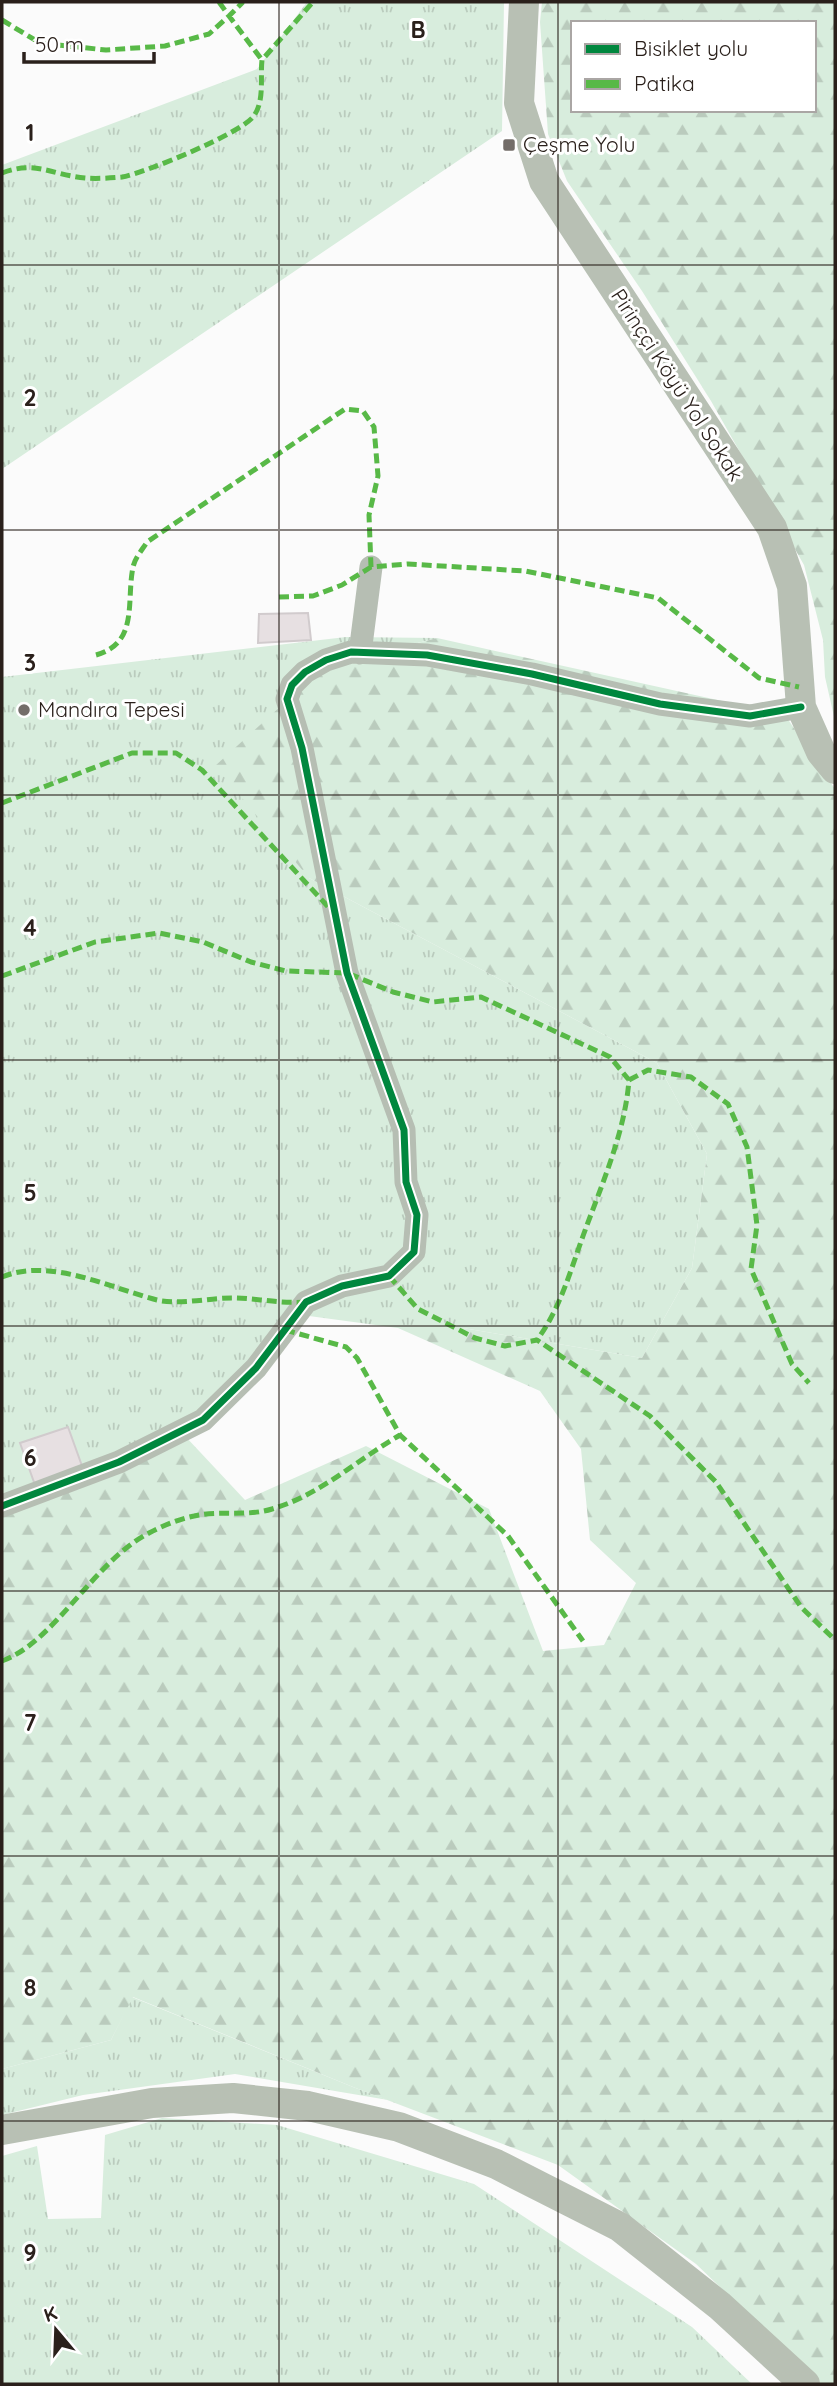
<svg xmlns="http://www.w3.org/2000/svg" width="837" height="2386" font-family="Quicksand,sans-serif">
  <defs>
    <pattern id="grass-tufts" width="24" height="20" patternUnits="userSpaceOnUse" patternTransform="scale(1.75)"><rect width="24" height="20" fill="#d8eddd"/><path d="M3 7l-1-3M5 7V3M7 7l1-3M15 17l-1-3M17 17v-4M19 17l1-3" fill="none" stroke="#bacbbd"/></pattern>
    <pattern id="forest-firs" width="22" height="20" patternUnits="userSpaceOnUse" patternTransform="scale(1.75)"><rect width="22" height="20" fill="#d8eddd"/><path d="M5 1l3.5 6h-7zM16 11l3.5 6h-7z" fill="#bacbbd"/></pattern>
  </defs>
  <rect width="100%" height="100%" fill="#fbfbfb"/>
  <path fill="url(#grass-tufts)" d="M307 2H504L502 131 2 469V165L257 69Z
    M346 637 437 638 324 667 309 878 657 1063 707 1154 692 1268 642 1358 463 1328H398L309 1316 185 1436 2 1511V677Z
    M132 1997 353 2087 388 2100 235 2074 83 2095 2 2115V2069L111 2040Z
    M162 2118 277 2125 474 2184 692 2327 752 2384H2V2156L37 2146 48 2219 101 2218 105 2135Z"/>
  <path fill="url(#forest-firs)" fill-rule="evenodd" d="M542 2H835V721L825 677 823 640 804 565 711 401 642 291 567 181 548 134 540 22ZM573 23H814V110H573Z
    M437 638 785 715 835 789V2384H821L696 2264 558 2165 353 2087 133 1997 111 2040 2 2069V1511L185 1436 245 1500 366 1446 489 1509 543 1651 604 1645 636 1583 590 1540 581 1449 540 1391 398 1328H463L642 1358 692 1268 707 1154 657 1063 309 878 215 766 324 667Z"/>
  <path fill="#e7e0e2" stroke="#d1cbcd" stroke-width="2" d="M308 613 311 640 258 643 259 614Z
    M68 1427 82 1466 35 1485 20 1443Z"/>
  <g fill="none" stroke-linecap="round" stroke-linejoin="round">
    <path stroke="#b6beb3" stroke-width="23" d="M360 653 371 567
      M2 1506 119 1462 203 1420 256 1368 306 1302 342 1286 389 1276 414 1252 417 1215 406 1182 404 1130 347 973 302 748 287 699 292 685 305 672 326 660 351 652 427 655 532 674 660 704 750 716 801 707"/>
    <path stroke="#b8c0b4" stroke-width="30" d="M524 2 519 103 544 181 772 528 792 586 801 707 821 752 835 769
      M2 2130 152 2103 233 2098 308 2106 399 2127 496 2164 620 2227 720 2306 805 2384"/>
    <path stroke="#58b947" stroke-width="5" stroke-dasharray="10 5" stroke-linecap="butt" d="M219 2 229 16 243 2
      M2 20 40 43 106 50 165 46 209 34 229 16 262 60
      M2 173C36 160 52 175 85 178 96 179 111 178 122 177 145 173 239 134 253 117 265 102 260 78 262 60L313 2
      M279 597 313 596 342 585 371 567 408 564 525 571 658 598 759 678 799 687
      M96 655C139 643 126 602 133 567 135 558 142 550 147 542L345 409 363 411 374 427 378 476 369 515 371 567
      M2 803 132 753H176L202 770 332 911
      M2 976 95 942 159 933 203 942 251 962 286 971 347 973 393 992 433 1002 481 997 610 1057 629 1080C625 1133 601 1186 583 1236 570 1272 560 1309 537 1340
      M629 1080 648 1070 691 1077 728 1104 747 1147 757 1225 751 1269 792 1364 809 1383
      M389 1276 418 1309 475 1338 505 1346 537 1340 650 1416 716 1482 801 1607 835 1640
      M2 1277C50 1257 110 1288 157 1300 179 1305 209 1298 232 1298 257 1298 280 1304 306 1302
      M285 1330 346 1347 357 1358 400 1435 508 1536 583 1641
      M2 1661C55 1642 94 1561 149 1533 162 1526 179 1519 194 1516 220 1510 246 1517 272 1509 320 1495 357 1460 400 1435"/>
    <g stroke="#fff" stroke-width="11">
      <path id="cycleway" d="M2 1506 119 1462 203 1420 256 1368 306 1302 342 1286 389 1276 414 1252 417 1215 406 1182 404 1130 347 973 302 748 287 699 292 685 305 672 326 660 351 652 427 655 532 674 660 704 750 716 801 707"/>
    </g>
    <use href="#cycleway" stroke="#00873e" stroke-width="7"/>
  </g>
  <path fill="none" stroke="#2a201b" stroke-width="2" stroke-opacity="0.55" d="M279 2V2384M558 2V2384M2 265H835M2 530H835M2 795H835M2 1060H835M2 1326H835M2 1591H835M2 1856H835M2 2121H835"/>
  <g fill="#736d69" stroke="#fff" stroke-width="2.5">
    <rect x="502" y="138" width="14" height="14" rx="3.5"/>
    <circle cx="24" cy="710" r="7"/>
  </g>
  <g text-anchor="middle" stroke-width="6" stroke-linejoin="round" paint-order="stroke">
    <g font-size="21" fill="#2a201b" stroke="#fff" text-anchor="start">
      <text x="523" y="152">Çeşme Yolu</text>
      <text x="38" y="717">Mandıra Tepesi</text>
    </g>
    <g font-size="21" fill="#2a201b" stroke="#fff">
      <text transform="translate(677 385) rotate(57)" y="7">Pirinççi Köyü Yol Sokak</text>
    </g>
  </g>
  <g font-size="23" text-anchor="middle" font-weight="bold" fill="#2a201b" stroke="#fff" stroke-width="6" stroke-linejoin="round" paint-order="stroke">
    <text x="418" y="38">B</text>
    <text x="30" y="141">1</text>
    <text x="30" y="406">2</text>
    <text x="30" y="671">3</text>
    <text x="30" y="936">4</text>
    <text x="30" y="1201">5</text>
    <text x="30" y="1466">6</text>
    <text x="30" y="1731">7</text>
    <text x="30" y="1996">8</text>
    <text x="30" y="2261">9</text>
  </g>
  <rect width="837" height="2386" fill="none" stroke="#2a201b" stroke-width="7"/>
  <rect x="571" y="21" width="245" height="91" fill="#ffffff" stroke="#aaa6a4" stroke-width="2"/>
  <rect x="585" y="44" width="35" height="10" fill="#00873e" stroke="#aaa6a4" stroke-width="2"/>
  <text x="634" y="56" font-size="21" fill="#2a201b">Bisiklet yolu</text>
  <rect x="585" y="79" width="35" height="10" fill="#58b947" stroke="#aaa6a4" stroke-width="2"/>
  <text x="634" y="91" font-size="21" fill="#2a201b">Patika</text>
  <g transform="translate(56 2330) rotate(341)" stroke="#ffffff" stroke-width="5" paint-order="stroke">
  <path d="M0-5L12 26L0 18L-12 26Z" fill="#2a201b"/>
  <text y="-10" font-size="19" font-weight="bold" text-anchor="middle" fill="#2a201b">K</text>
  </g>
  <path d="M24 52v10h130v-10" fill="none" stroke="#2a201b" stroke-width="3.5"/>
  <text x="35" y="52" font-size="21" fill="#2a201b" stroke="#ffffff" stroke-width="5" paint-order="stroke">50 m</text>
</svg>
